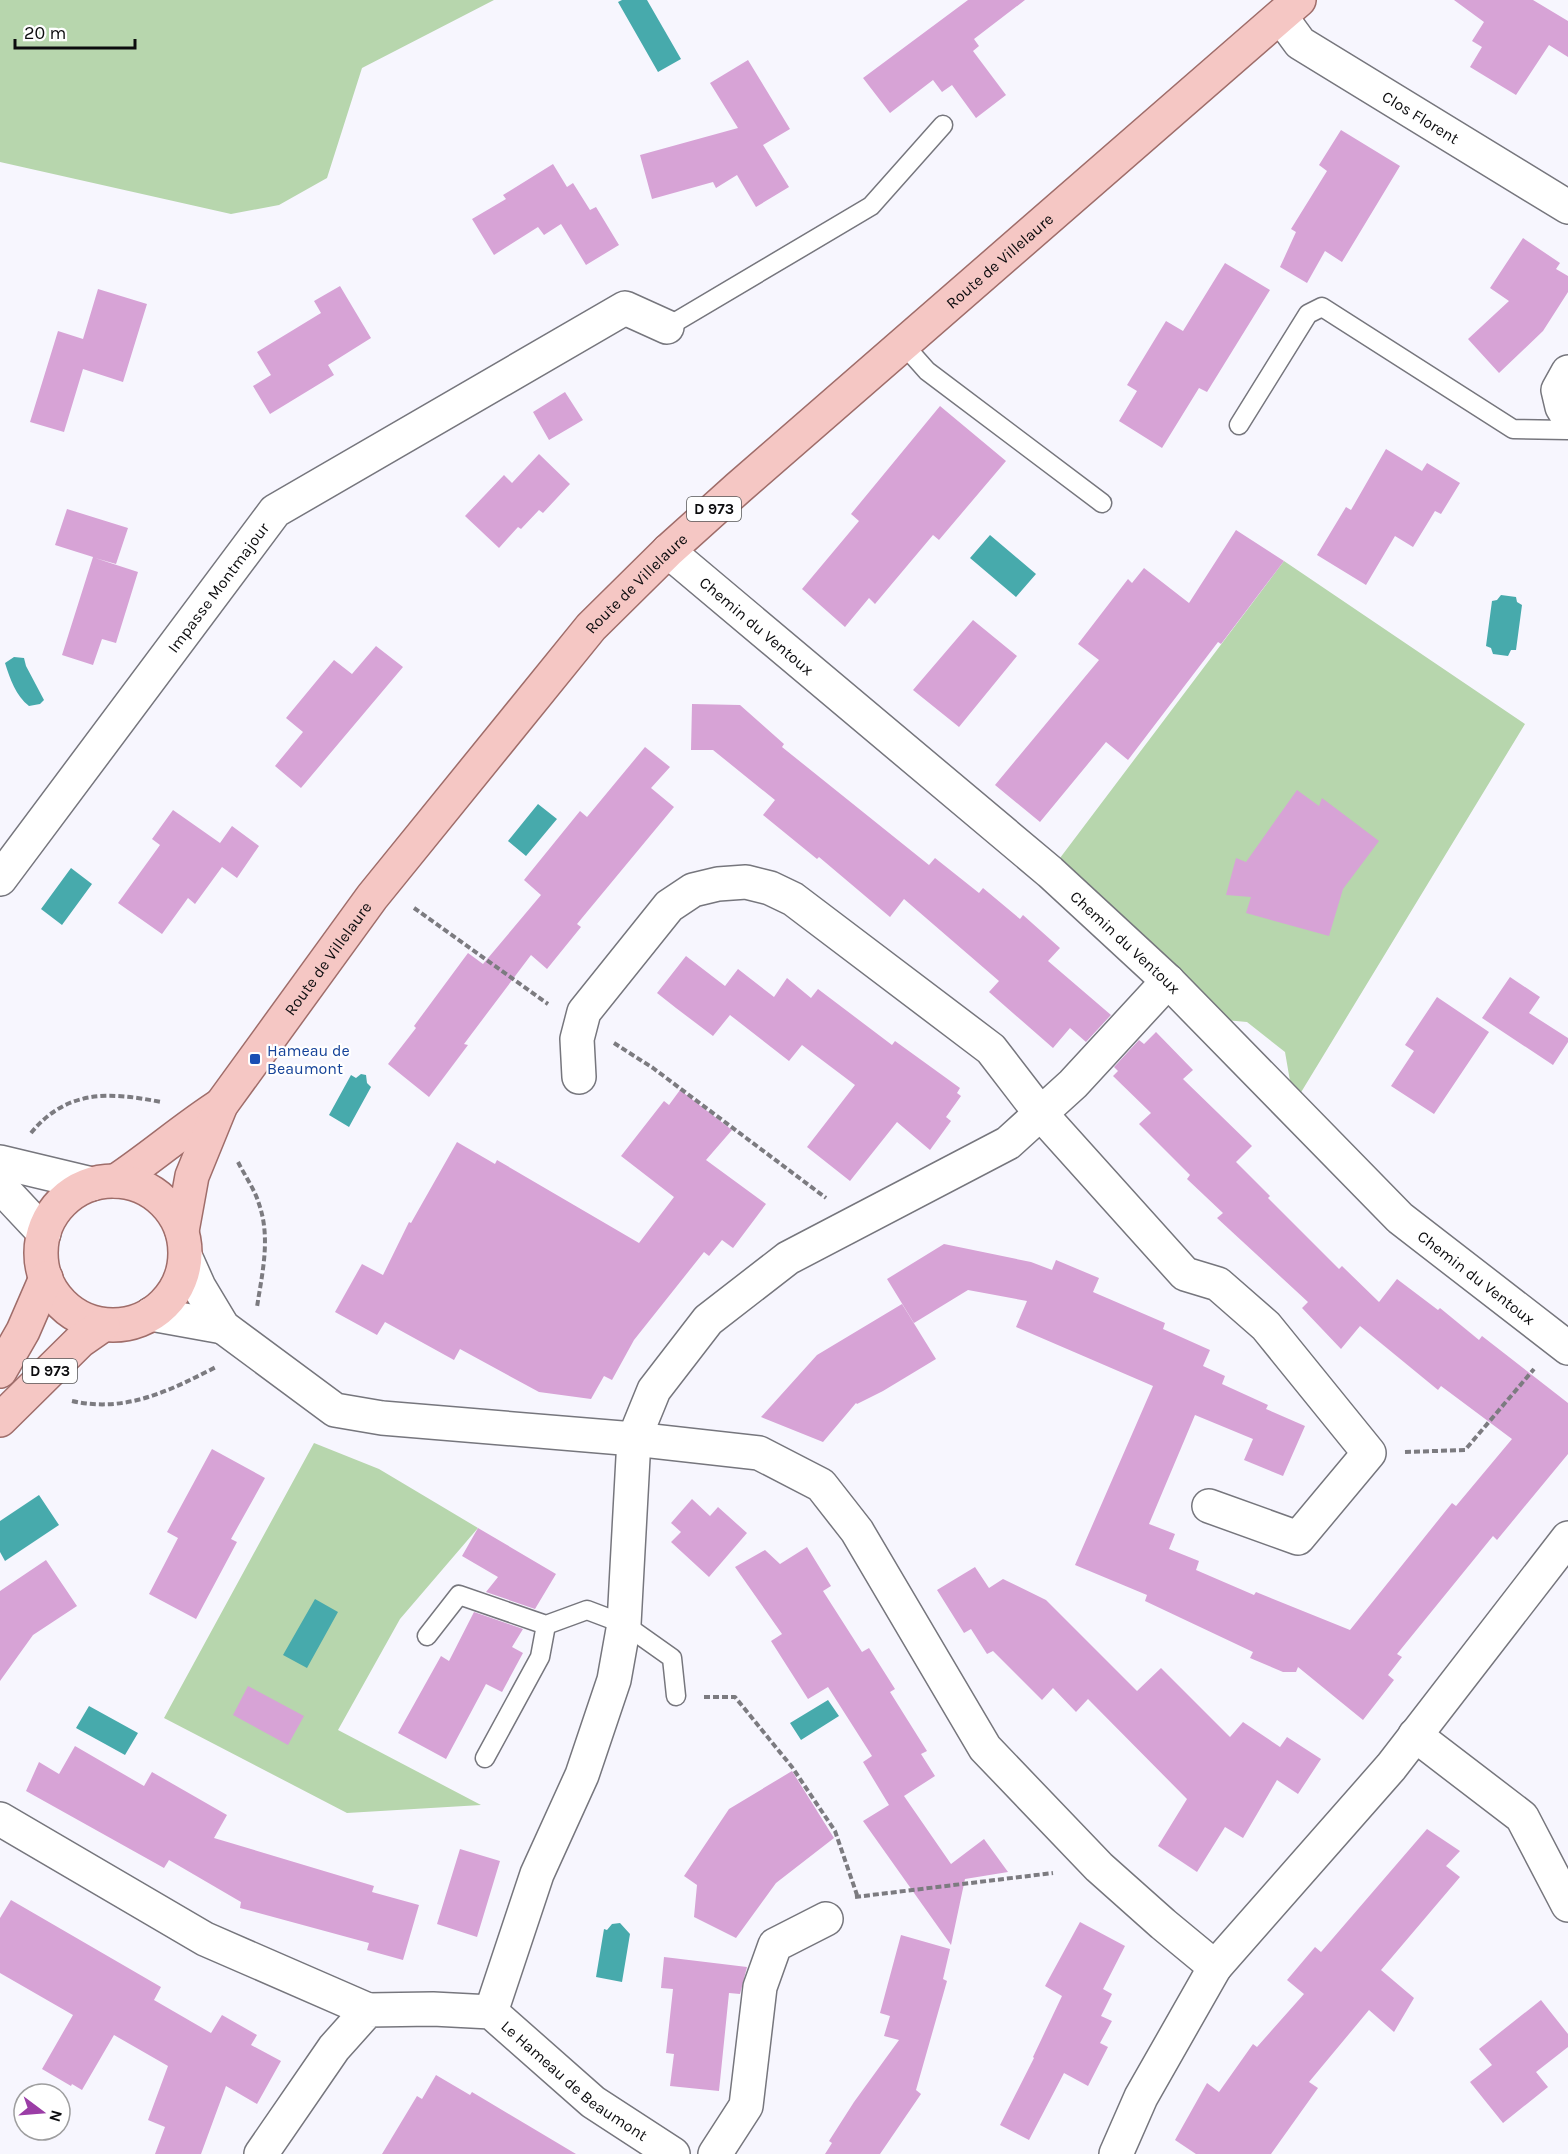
<svg xmlns="http://www.w3.org/2000/svg" width="1568" height="2154" font-family="Karla,sans-serif">
  <rect width="100%" height="100%" fill="#f7f6fe"/>
  <path fill="#b7d6ad" d="M0 0H494L362 68 327 178 279 205 231 214 0 162Z
    M1284 561 1525 724 1300 1094 1290 1081 1285 1052 1247 1022 1225 1020 1057 862Z
    M314 1443 379 1469 478 1528 400 1619 338 1730 481 1805 347 1813 164 1718Z"/>
  <path fill="#47aaac" d="M622 0H647L681 59 658 72 618 2Z
    M990 535 1036 574 1016 597 970 558Z
    M1501 595 1516 597 1517 602 1522 605 1516 650H1511L1508 656 1493 654 1491 648 1486 646 1492 601 1497 600Z
    M14 657 24 658 26 666 44 700 40 704 29 706C16 696 10 679 5 663Z
    M538 804 557 819 526 856 508 841Z
    M71 868 92 884 62 925 41 909Z
    M361 1074 366 1075 367 1083 371 1087 349 1127 329 1115 351 1075 356 1078Z
    M39 1495 59 1525 5 1561 0 1552V1521Z
    M315 1599 338 1612 307 1668 283 1655Z
    M828 1700 839 1716 801 1740 790 1723Z
    M89 1706 138 1733 125 1755 76 1728Z
    M620 1923 630 1934 622 1982 596 1977 604 1929 607 1930 612 1924Z"/>
  <path fill="#d7a3d6" d="M968 0H1025L974 39 979 46 973 51 1006 95 976 118 952 85 942 92 933 80 890 113 863 78Z
    M1454 0H1533L1568 21V57L1549 45 1516 95 1470 67 1482 47 1472 41 1484 22Z
    M748 60 790 129 763 145 789 187 756 207 737 175 716 188 713 182 652 199 640 155 738 128 710 83Z
    M1341 130 1400 166 1342 262 1325 251 1307 283 1280 267 1296 232 1291 229 1327 171 1319 165Z
    M553 164 567 187 573 183 590 210 596 207 619 245 586 265 561 224 544 235 538 227 494 255 472 219 506 199 503 195Z
    M1523 238 1560 263 1556 269 1568 276V292L1543 331 1499 373 1468 339 1509 301 1490 288Z
    M1225 263 1270 290 1207 392 1199 388 1162 448 1119 421 1137 391 1127 385 1166 321 1183 331Z
    M340 286 371 338 328 365 334 375 270 414 253 386 271 375 257 352 321 313 314 301Z
    M98 289 147 304 123 382 83 369 64 432 30 422 58 331 83 339Z
    M565 392 583 420 549 440 533 412Z
    M940 406 1006 461 939 540 933 535 875 604 869 598 845 627 802 589 859 521 851 514Z
    M1386 449 1422 471 1427 463 1460 483 1441 514 1435 511 1413 547 1395 536 1366 585 1317 555 1346 507 1351 510Z
    M539 454 570 484 543 513 539 510 521 529 518 527 499 548 465 516 504 475 512 483Z
    M67 509 128 528 116 564 95 558 138 572 116 643 102 639 93 665 62 655 93 557 55 545Z
    M1236 530 1284 561 1221 644 1218 642 1128 760 1106 742 1040 822 995 785 1099 660 1078 644 1128 579 1132 583 1144 568 1189 603Z
    M973 620 1017 656 959 727 913 690Z
    M376 646 403 667 301 788 275 766 303 732 286 718 334 660 352 674Z
    M692 704 740 705 784 744 782 747 929 865 935 858 979 893 983 888 1020 919 1023 915 1060 948 1048 961 1111 1015 1086 1042 1070 1028 1053 1048 989 992 999 981 904 899 890 917 819 857 817 859 763 815 775 800 713 750H691Z
    M645 747 670 767 651 788 674 807 577 924 581 927 547 969 531 955 464 1044 468 1045 429 1097 388 1064 416 1028 414 1026 468 953 483 964 541 895 524 880 580 811 587 817Z
    M1297 790 1319 806 1322 798 1379 841 1343 889 1329 936 1246 913 1251 897 1226 895 1236 858 1246 862Z
    M173 810 220 843 232 826 259 846 237 878 222 867 195 904 188 898 162 934 118 903 160 845 152 839Z
    M686 956 725 986 738 969 774 997 787 978 811 998 818 989 892 1045 895 1041 960 1088 957 1093 961 1096 946 1117 951 1121 930 1150 897 1122 850 1181 807 1147 855 1085 802 1045 789 1061 730 1015 713 1036 676 1008 657 993Z
    M1510 977 1540 997 1529 1013 1568 1038V1042L1553 1065 1482 1018Z
    M1437 997 1489 1032 1434 1114 1391 1086 1414 1051 1405 1045Z
    M1156 1032 1193 1070 1183 1079 1252 1146 1236 1162 1270 1196 1268 1198 1339 1269 1342 1266 1379 1302 1397 1279 1438 1310 1440 1308 1479 1340 1482 1336 1568 1403V1454L1497 1540 1493 1536 1397 1654 1402 1657 1388 1675 1394 1680 1363 1720 1298 1667 1296 1672H1283L1250 1658 1253 1652 1145 1601 1147 1595 1075 1565 1153 1386 1016 1327 1027 1301 968 1290 914 1323 887 1279 944 1244 1031 1262 1052 1270 1056 1260 1099 1278 1093 1292 1165 1323 1163 1329 1210 1350 1203 1366 1225 1376 1222 1384 1268 1405 1266 1409 1305 1426 1283 1476 1244 1460 1253 1439 1195 1415 1149 1524 1175 1534 1169 1549 1199 1561 1196 1570 1254 1595 1256 1592 1350 1630 1452 1503 1456 1506 1512 1439 1441 1386 1438 1390 1360 1326 1341 1349 1302 1308 1308 1302 1217 1218 1223 1213 1187 1179 1190 1175 1139 1124 1151 1113 1113 1076 1118 1071 1114 1067 1139 1040 1144 1044Z
    M680 1090 732 1130 706 1160 766 1204 733 1248 722 1240 709 1256 704 1252 634 1340 612 1380 604 1376 591 1399 539 1392 460 1349 454 1360 385 1322 377 1335 335 1312 362 1264 383 1275 409 1222 411 1223 457 1142 495 1164 497 1160 639 1243 674 1197 621 1156 664 1101 669 1105Z
    M902 1304 936 1359 883 1391 857 1404 856 1403 823 1442 761 1417 817 1355Z
    M212 1449 265 1478 231 1539 237 1542 196 1619 149 1594 178 1538 167 1532Z
    M692 1499 710 1516 718 1507 747 1533 709 1577 671 1542 681 1532 671 1523Z
    M478 1528 556 1574 535 1609 486 1592 498 1577 462 1556Z
    M807 1547 831 1586 823 1591 862 1652 869 1648 895 1689 890 1692 927 1751 921 1754 935 1776 904 1796 951 1864 984 1839 1008 1872 965 1879 951 1945 863 1821 889 1805 863 1762 872 1756 828 1687 808 1699 771 1641 782 1634 735 1567 765 1550 780 1564Z
    M46 1560 77 1606 33 1635 0 1681V1591Z
    M975 1567 989 1588 1003 1579 1046 1600 1137 1691 1161 1668 1230 1737 1243 1722 1280 1747 1287 1737 1321 1759 1298 1794 1277 1780 1243 1838 1225 1827 1197 1872 1158 1846 1187 1799 1088 1699 1076 1712 1053 1688 1042 1700 993 1651 987 1654 971 1629 964 1633 937 1590Z
    M474 1612 523 1629 512 1647 523 1653 502 1692 486 1684 446 1759 398 1733 441 1656 449 1661Z
    M248 1686 304 1716 288 1745 233 1715Z
    M75 1746 144 1786 152 1772 227 1815 214 1838 374 1886 372 1892 419 1905 403 1960 367 1950 369 1943 240 1908 241 1902 169 1860 164 1868 26 1791 39 1762 59 1774Z
    M792 1771 834 1838 776 1883 736 1938 694 1917 697 1885 684 1876 729 1809Z
    M1427 1829 1460 1851 1446 1866 1460 1877 1381 1970 1414 1998 1394 2032 1369 2010 1309 2082 1318 2088 1271 2154H1196L1175 2140 1207 2083 1219 2092 1253 2044 1257 2047 1304 1994 1287 1980 1315 1947 1321 1952Z
    M460 1849 500 1861 477 1937 437 1924Z
    M11 1900 161 1987 154 2000 211 2033 222 2015 257 2035 251 2045 281 2061 257 2104 226 2086 201 2154H155L165 2127 148 2120 168 2066 114 2035 82 2090 72 2084 71 2086 42 2069 73 2015 0 1973V1918Z
    M1080 1922 1125 1946 1103 1989 1112 1994 1101 2016 1112 2021 1100 2043 1108 2047 1088 2086 1064 2073 1029 2140 1000 2125 1034 2058 1033 2057 1062 1996 1045 1986Z
    M901 1935 950 1949 943 1979 947 1981 916 2090 921 2094 880 2154H825L832 2143 829 2141 854 2102 899 2040 884 2036 890 2016 880 2013Z
    M664 1957 747 1967 740 1994 729 1993 719 2091 670 2086 674 2054 666 2053 673 1989 661 1988Z
    M1541 2000 1568 2034V2047L1536 2072 1548 2087 1503 2123 1470 2082 1492 2065 1479 2049Z
    M436 2075 470 2095 472 2092 576 2154H382L417 2096 422 2099Z"/>
  <g fill="none" stroke-linecap="round" stroke-linejoin="round">
    <g stroke="#76767d" stroke-width="21">
      <path id="lane" d="M667 327 871 206 943 125
        M903 344 927 371 1102 503
        M1239 425 1308 314 1322 307 1513 429 1568 430
        M427 1636 459 1595 546 1625 587 1610 624 1624 672 1658 676 1696
        M485 1758 540 1657 546 1625"/>
    </g>
    <g stroke="#76767d" stroke-width="36">
      <g id="street">
        <path id="s1" d="M1281 17 1300 43 1568 207"/>
        <path d="M1568 372 1558 390 1562 407 1568 417"/>
        <path id="s2" d="M668 551 1050 872 1168 981 1400 1218 1568 1348"/>
        <path id="s3" d="M0 879 275 511 625 308 667 327"/>
        <path d="M579 1077 577 1039 584 1012 669 906 693 890 718 884 746 882 770 888 793 899 991 1049 1041 1114 1185 1274 1218 1284 1266 1326 1369 1453 1298 1538 1209 1506"/>
        <path d="M0 1162 92 1184"/>
        <path d="M0 1186 44 1233"/>
        <path d="M186 1258 199 1287 223 1327 335 1410 382 1418 634 1439 759 1453 821 1485 857 1531 985 1748 1099 1867 1163 1924 1215 1967 1391 1767 1568 1538"/>
        <path d="M151 1314 223 1327"/>
        <path d="M1415 1735 1522 1817 1568 1905"/>
        <path d="M0 1819 205 1939 368 2010"/>
        <path d="M491 2012 537 1874 582 1775 614 1680 624 1624 634 1439 654 1390 708 1320 788 1258 1008 1143 1073 1084 1168 981"/>
        <path id="s4" d="M261 2154 334 2048 368 2010 433 2009 491 2012 593 2102 673 2154"/>
        <path d="M715 2154 746 2106 760 1987 775 1945 826 1919"/>
        <path d="M1116 2154 1141 2097 1215 1967"/>
      </g>
    </g>
    <g stroke="#9f6d6a" stroke-width="36">
      <g id="primary">
        <path d="M116 1181C152 1157 185 1128 221 1105"/>
        <circle cx="113" cy="1253" r="72"/>
        <path id="s5" d="M182 1231 192 1176 221 1105 372 897 591 627 668 551 738 488 1299 0"/>
        <path d="M0 1371 23 1331 46 1278"/>
        <path d="M0 1420 80 1341 103 1325"/>
      </g>
    </g>
    <path stroke="#7c7b80" stroke-width="4" stroke-dasharray="6 3" stroke-linecap="butt" d="M414 908 548 1004
      M614 1043 653 1068 826 1198
      M31 1133C67 1089 110 1092 161 1102
      M238 1162C245 1176 255 1190 259 1204 271 1238 262 1274 257 1307
      M72 1401C126 1413 169 1391 216 1367
      M1405 1452 1465 1450 1534 1369
      M704 1697H735L792 1767 835 1831 857 1895
      M855 1897 1053 1873"/>
    <use href="#lane" stroke="#fff" stroke-width="18"/>
    <use href="#street" stroke="#fff" stroke-width="33"/>
    <use href="#primary" stroke="#f5c7c4" stroke-width="33"/>
  </g>
  <rect fill="#1a4fb4" stroke="#fff" stroke-width="2" x="249" y="1053" width="12" height="12" rx="3"/>
  <g text-anchor="middle" stroke-width="4.5" stroke-linejoin="round" paint-order="stroke">
    <g fill="#fff" stroke="#555556" stroke-width="1.5">
      <rect x="687" y="497" width="54" height="24" rx="4.5"/>
      <rect x="23" y="1359" width="54" height="24" rx="4.5"/>
    </g>
    <g font-size="15" font-weight="bold" fill="#0c0c0e">
      <text x="714" y="514">D 973</text>
      <text x="50" y="1376">D 973</text>
    </g>
    <g font-size="16" fill="#0c0c0e" stroke="#fff">
      <text dy="6" stroke="none"><textPath href="#s1" startOffset="174">Clos Florent</textPath></text>
      <text dy="6" stroke="none"><textPath href="#s5" startOffset="1286">Route de Villelaure</textPath></text>
      <text dy="6" stroke="none"><textPath href="#s5" startOffset="800">Route de Villelaure</textPath></text>
      <text dy="6" stroke="none"><textPath href="#s3" startOffset="364">Impasse Montmajour</textPath></text>
      <text dy="6" stroke="none"><textPath href="#s2" startOffset="116">Chemin du Ventoux</textPath></text>
      <text dy="6" stroke="none"><textPath href="#s2" startOffset="602">Chemin du Ventoux</textPath></text>
      <text dy="6" stroke="none"><textPath href="#s5" startOffset="314">Route de Villelaure</textPath></text>
      <text dy="6" stroke="none"><textPath href="#s2" startOffset="1088">Chemin du Ventoux</textPath></text>
      <text dy="6" stroke="none"><textPath href="#s4" startOffset="411">Le Hameau de Beaumont</textPath></text>
    </g>
    <g font-size="16" fill="#164399" stroke="#fff" text-anchor="start">
      <text x="267" y="1056">Hameau de<tspan x="267" dy="18">Beaumont</tspan></text>
    </g>
  </g>
  <g transform="translate(42 2112) rotate(106)"><circle r="28" fill="#ffffff" stroke="#9e9e9f" stroke-width="1.5"/>
  <path d="M0-4.5L10 22L0 15L-10 22Z" fill="#9b3da6"/>
  <text y="-9" font-size="16" font-weight="bold" text-anchor="middle" fill="#0c0c0e">N</text>
  </g>
  <path d="M15 39v9h120v-9" fill="none" stroke="#0c0c0e" stroke-width="3"/>
  <text x="24" y="39" font-size="18" fill="#0c0c0e" stroke="#ffffff" stroke-width="4.5" paint-order="stroke">20 m</text>
</svg>
